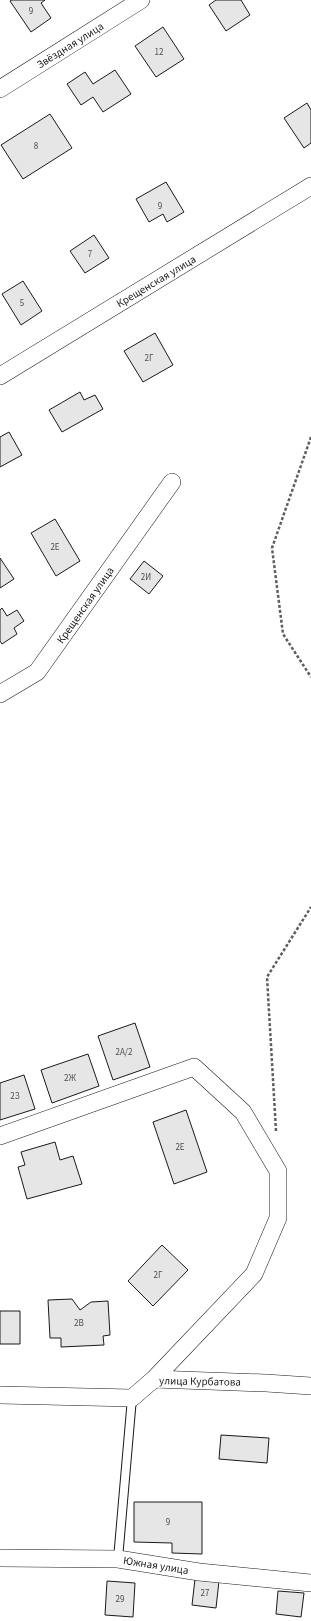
<svg xmlns="http://www.w3.org/2000/svg" width="311" height="1621" font-family="'Source Sans 3',sans-serif">
  <rect width="100%" height="100%" fill="#fff"/>
  <path fill="#e6e6e6" stroke="#1a1a1a" d="M12 0H45L41 3 51 18 31 32 10 1Z
    M216 0H241L250 15 226 31 209 5Z
    M163 27 184 59 156 77 135 46Z
    M115 70 131 94 103 112 93 97 81 105 67 84 85 72 93 84Z
    M307 103 311 110V143L304 148 284 118Z
    M50 114 72 148 23 179 1 145Z
    M166 182 184 212 167 222 163 214 149 222 136 199Z
    M94 235 109 258 85 273 70 251Z
    M23 281 42 311 21 325 2 294Z
    M155 333 173 365 143 382 124 351Z
    M80 392 84 400 95 395 103 409 62 432 49 410Z
    M9 432 22 455 0 467V437Z
    M55 519 80 561 56 576 31 533Z
    M0 558 14 579 0 588Z
    M144 561 163 576 149 594 130 579Z
    M2 608 7 616 17 610 24 621 14 628 17 634 2 644 0 641V610Z
    M135 1023 150 1067 113 1080 98 1036Z
    M88 1054 99 1086 52 1103 41 1070Z
    M24 1075 35 1109 0 1120V1083Z
    M186 1110 207 1172 174 1184 153 1122Z
    M55 1142 60 1160 73 1156 82 1184 27 1199 18 1167 25 1165 21 1152Z
    M162 1245 188 1270 153 1306 128 1281Z
    M72 1299 80 1310 91 1302 108 1301 110 1335 103 1336 104 1345 61 1347V1338H50L48 1300Z
    M0 1311H20V1344H0Z
    M221 1435 269 1438 267 1463 219 1459Z
    M134 1502H202V1554L172 1553V1543L134 1542Z
    M195 1579 219 1581 216 1608 192 1605Z
    M107 1581 135 1583 133 1617 105 1615Z
    M278 1591 304 1593 301 1617 276 1614Z"/>
  <g fill="none" stroke-linecap="round" stroke-linejoin="round">
    <g stroke="#1a1a1a" stroke-width="10">
      <path id="service" d="M118 1559 132 1398"/>
    </g>
    <g stroke="#1a1a1a" stroke-width="18">
      <path id="minor" d="M0 89 141 0
        M0 376 311 186
        M0 694 37 672 172 482
        M0 1136 194 1067 243 1112 278 1171V1218L254 1274 154 1379
        M0 1395 132 1398 154 1379 266 1383 311 1386
        M0 1558 118 1559 199 1572 311 1583"/>
    </g>
    <path stroke="#5f5f5f" stroke-width="2.5" stroke-dasharray="3 2" stroke-linecap="butt" d="M311 437 272 548 283 634 311 677
      M276 1131 267 977 311 907"/>
    <use href="#service" stroke="#fff" stroke-width="8"/>
    <use href="#minor" stroke="#fff" stroke-width="17"/>
  </g>
  <g text-anchor="middle" stroke-width="3" stroke-linejoin="round" paint-order="stroke">
    <g font-size="9" fill="#4d4d4d">
      <text x="31" y="14">9</text>
      <text x="159" y="55">12</text>
      <text x="36" y="149">8</text>
      <text x="160" y="209">9</text>
      <text x="90" y="257">7</text>
      <text x="22" y="306">5</text>
      <text x="149" y="361">2Г</text>
      <text x="55" y="550">2Е</text>
      <text x="146" y="580">2И</text>
      <text x="124" y="1055">2А/2</text>
      <text x="70" y="1081">2Ж</text>
      <text x="15" y="1099">2З</text>
      <text x="180" y="1150">2Е</text>
      <text x="158" y="1278">2Г</text>
      <text x="79" y="1326">2В</text>
      <text x="168" y="1525">9</text>
      <text x="205" y="1596">27</text>
      <text x="120" y="1602">29</text>
    </g>
    <g font-size="11" fill="#1a1a1a" stroke="#fff">
      <text transform="translate(70 45) rotate(-32)" y="4">Звёздная улица</text>
      <text transform="translate(156 281) rotate(-31)" y="4">Крещенская улица</text>
      <text transform="translate(85 605) rotate(-55)" y="4">Крещенская улица</text>
      <text transform="translate(200 1381) rotate(1)" y="4">улица Курбатова</text>
      <text transform="translate(156 1565) rotate(9)" y="4">Южная улица</text>
    </g>
  </g>
</svg>
